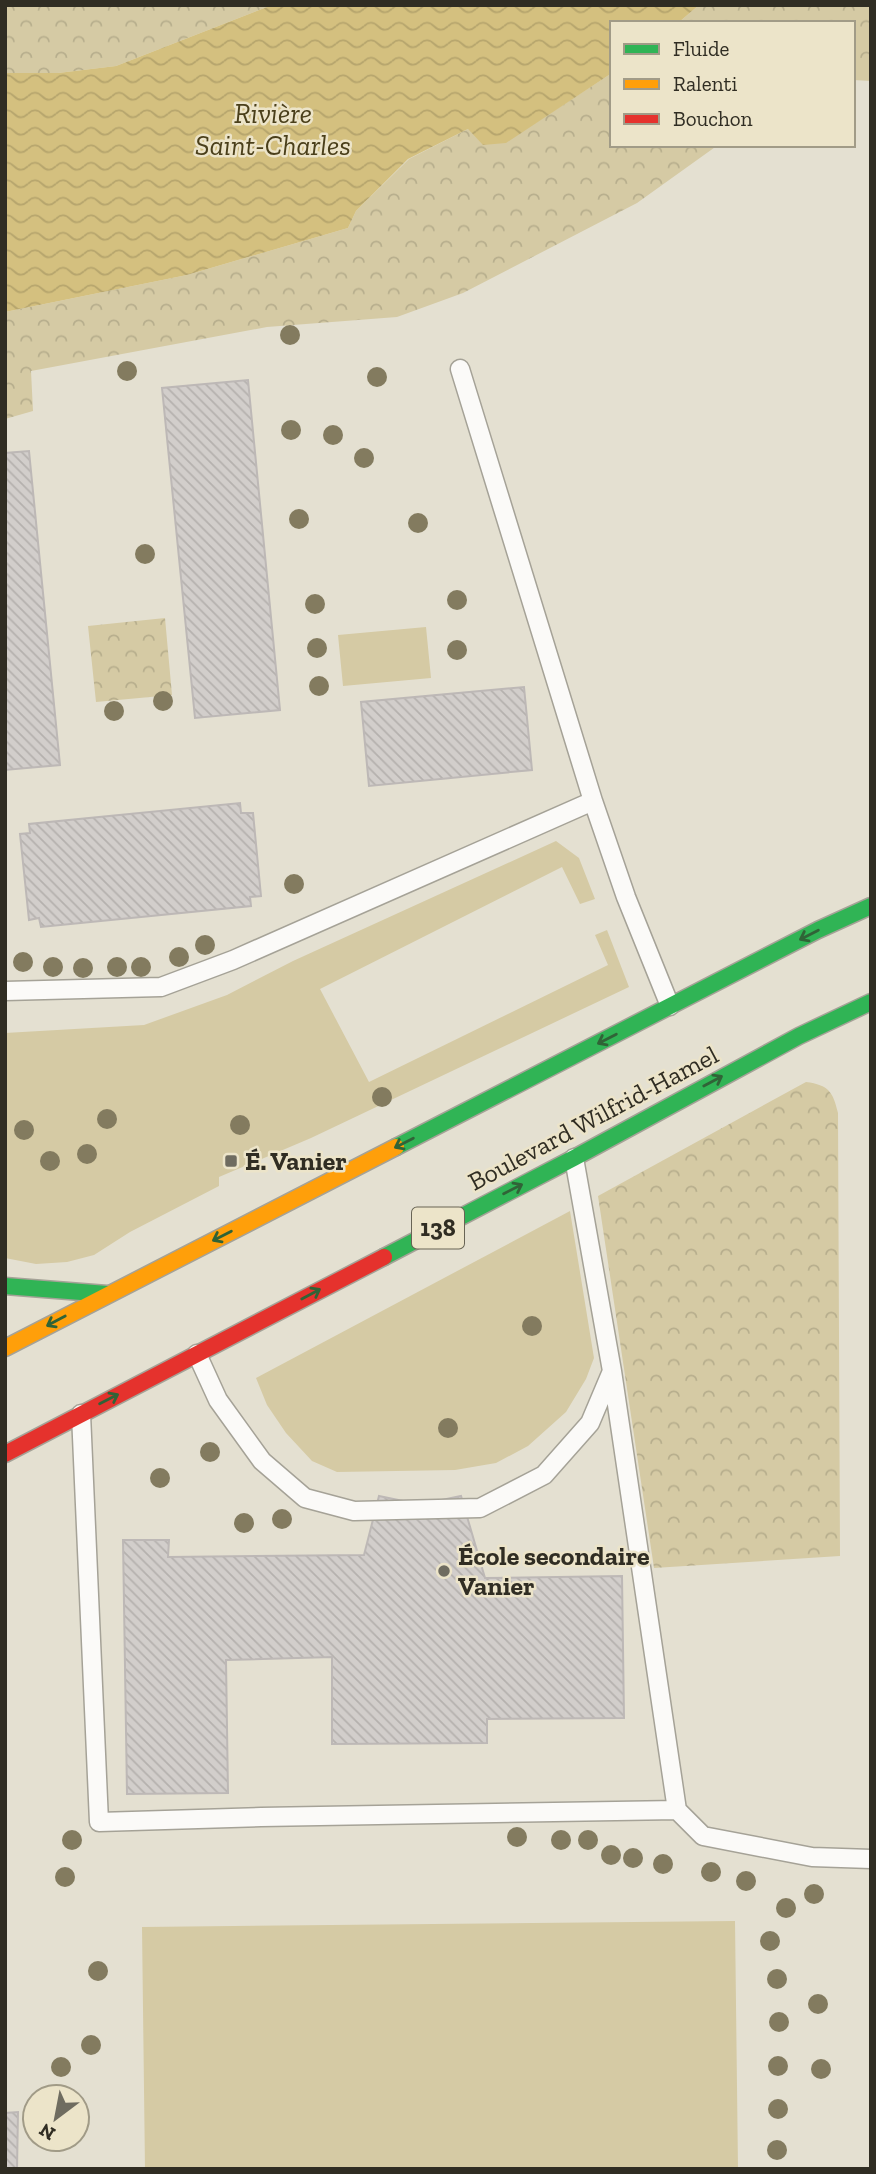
<svg xmlns="http://www.w3.org/2000/svg" width="876" height="2174" font-family="'Zilla Slab',serif">
  <defs>
    <pattern id="forest-crowns" width="20" height="18" patternUnits="userSpaceOnUse" patternTransform="scale(1.75)"><rect width="20" height="18" fill="#d5caa4"/><path d="M2 6a3 3 0 1 1 6 0M12 15a3 3 0 1 1 6 0" fill="none" stroke="#b7ae8d"/></pattern>
    <pattern id="water-waves" width="16" height="10" patternUnits="userSpaceOnUse" patternTransform="scale(1.75)"><rect width="16" height="10" fill="#d4c07f"/><path d="M0 5q4-4 8 0t8 0" fill="none" stroke="#b6a56d"/></pattern>
    <pattern id="building-back-hatch" width="6" height="6" patternUnits="userSpaceOnUse" patternTransform="scale(1.75)"><rect width="6" height="6" fill="#d2cecb"/><path d="M-1 5l2 2M0 0l6 6M5-1l2 2" fill="none" stroke="#b5b1ae"/></pattern>
  </defs>
  <rect width="100%" height="100%" fill="#e4e0d1"/>
  <path fill="#d5caa4" d="M426 627 431 678 343 686 338 635Z
    M556 841 579 858 595 899 580 904 562 867 320 989 369 1082 608 965 595 935 607 930 629 987 311 1138 219 1177V1186L130 1232 94 1255 67 1262 36 1264 5 1258V1033L144 1025 227 995 293 961Z
    M570 1211 594 1358 586 1379 566 1412 528 1446 496 1463 455 1470 337 1472 312 1461 286 1433 267 1405 256 1378Z
    M735 1921 738 2169H145L142 1927Z"/>
  <path fill="url(#forest-crowns)" d="M5 5H272L116 66 58 73H5Z
    M699 5H871V81L853 80V23H678Z
    M612 73V145H718L637 203 463 293 397 317 267 327 31 371 33 411 5 419V312L187 275 348 228 356 211 409 159 468 129 506 142Z
    M165 618 172 695 96 702 88 626Z
    M806 1082C829 1085 833 1092 838 1113L840 1556 654 1568 598 1196Z"/>
  <path fill="url(#water-waves)" d="M272 5H699L678 23H612V73L506 143 483 145 468 129 408 159 356 211 348 228 187 275 5 312V73H58L116 66Z"/>
  <path fill="url(#building-back-hatch)" stroke="#bdb8b6" stroke-width="2" d="M248 380 280 710 195 718 162 388Z
    M29 451 60 765 5 770V453Z
    M524 687 532 770 369 786 361 702Z
    M240 803 241 813H253L261 896 250 897 251 906 41 927 39 918 29 920 20 834 30 833 29 824Z
    M379 1496 408 1502 437 1501 461 1496 485 1578 622 1576 624 1718 487 1719V1743L332 1744V1657L226 1660 228 1793 127 1794 123 1540H169L168 1557 364 1555Z
    M18 2112 17 2169H5V2113Z"/>
  <g fill="none" stroke-linecap="round" stroke-linejoin="round">
    <g stroke="#a5a297" stroke-width="21">
      <path id="lane" d="M460 369 593 801
        M5 991 161 987 233 960 593 801 626 897 670 1006
        M197 1354 218 1400 262 1461 305 1498 354 1511 480 1508 544 1475 590 1423 612 1371 574 1158
        M612 1371 677 1810 703 1836 812 1857 871 1859
        M81 1414 99 1822 261 1817 677 1810"/>
    </g>
    <g stroke="#a5a297" stroke-width="19">
      <path id="fast" d="M396 1147 818 930 871 906
        M384 1257 574 1158 799 1036 871 1002
        M5 1286 107 1294"/>
    </g>
    <g stroke="#a5a297" stroke-width="19">
      <path id="slow" d="M5 1348 396 1147"/>
    </g>
    <g stroke="#a5a297" stroke-width="19">
      <path id="jam" d="M5 1454 384 1257"/>
    </g>
    <use href="#lane" stroke="#fbfaf8" stroke-width="18"/>
    <use href="#fast" stroke="#30b455" stroke-width="16"/>
    <use href="#slow" stroke="#ff9f0a" stroke-width="16"/>
    <use href="#jam" stroke="#e5322d" stroke-width="16"/>
  </g>
  <g fill="#837b5f">
    <circle cx="290" cy="335" r="10"/>
    <circle cx="127" cy="371" r="10"/>
    <circle cx="377" cy="377" r="10"/>
    <circle cx="291" cy="430" r="10"/>
    <circle cx="333" cy="435" r="10"/>
    <circle cx="364" cy="458" r="10"/>
    <circle cx="299" cy="519" r="10"/>
    <circle cx="418" cy="523" r="10"/>
    <circle cx="145" cy="554" r="10"/>
    <circle cx="457" cy="600" r="10"/>
    <circle cx="315" cy="604" r="10"/>
    <circle cx="317" cy="648" r="10"/>
    <circle cx="457" cy="650" r="10"/>
    <circle cx="319" cy="686" r="10"/>
    <circle cx="163" cy="701" r="10"/>
    <circle cx="114" cy="711" r="10"/>
    <circle cx="294" cy="884" r="10"/>
    <circle cx="205" cy="945" r="10"/>
    <circle cx="179" cy="957" r="10"/>
    <circle cx="23" cy="962" r="10"/>
    <circle cx="53" cy="967" r="10"/>
    <circle cx="117" cy="967" r="10"/>
    <circle cx="141" cy="967" r="10"/>
    <circle cx="83" cy="968" r="10"/>
    <circle cx="382" cy="1097" r="10"/>
    <circle cx="107" cy="1119" r="10"/>
    <circle cx="240" cy="1125" r="10"/>
    <circle cx="24" cy="1130" r="10"/>
    <circle cx="87" cy="1154" r="10"/>
    <circle cx="50" cy="1161" r="10"/>
    <circle cx="532" cy="1326" r="10"/>
    <circle cx="448" cy="1428" r="10"/>
    <circle cx="210" cy="1452" r="10"/>
    <circle cx="160" cy="1478" r="10"/>
    <circle cx="282" cy="1519" r="10"/>
    <circle cx="244" cy="1523" r="10"/>
    <circle cx="517" cy="1837" r="10"/>
    <circle cx="72" cy="1840" r="10"/>
    <circle cx="561" cy="1840" r="10"/>
    <circle cx="588" cy="1840" r="10"/>
    <circle cx="611" cy="1855" r="10"/>
    <circle cx="633" cy="1858" r="10"/>
    <circle cx="663" cy="1864" r="10"/>
    <circle cx="711" cy="1872" r="10"/>
    <circle cx="65" cy="1877" r="10"/>
    <circle cx="746" cy="1881" r="10"/>
    <circle cx="814" cy="1894" r="10"/>
    <circle cx="786" cy="1908" r="10"/>
    <circle cx="770" cy="1941" r="10"/>
    <circle cx="98" cy="1971" r="10"/>
    <circle cx="777" cy="1979" r="10"/>
    <circle cx="818" cy="2004" r="10"/>
    <circle cx="779" cy="2022" r="10"/>
    <circle cx="91" cy="2045" r="10"/>
    <circle cx="778" cy="2066" r="10"/>
    <circle cx="61" cy="2067" r="10"/>
    <circle cx="821" cy="2069" r="10"/>
    <circle cx="778" cy="2109" r="10"/>
    <circle cx="777" cy="2150" r="10"/>
  </g>
  <defs><path id="oneway-shaft" d="M-6 0H5M1.5-3L5.5 0L1.5 3" fill="none" stroke-width="1.6" stroke-linecap="round" stroke-linejoin="round" transform="scale(1.75)"/></defs>
  <g stroke="#306337">
    <use href="#oneway-shaft" transform="translate(809 935) rotate(153)"/>
    <use href="#oneway-shaft" transform="translate(607 1039) rotate(153)"/>
    <use href="#oneway-shaft" transform="translate(713 1081) rotate(-28)"/>
    <use href="#oneway-shaft" transform="translate(404 1143) rotate(153)"/>
    <use href="#oneway-shaft" transform="translate(513 1189) rotate(-27)"/>
    <use href="#oneway-shaft" transform="translate(222 1236) rotate(153)"/>
    <use href="#oneway-shaft" transform="translate(311 1294) rotate(-28)"/>
    <use href="#oneway-shaft" transform="translate(56 1321) rotate(152)"/>
    <use href="#oneway-shaft" transform="translate(109 1399) rotate(-27)"/>
  </g>
  <g fill="#6f6c60" stroke="#ece4c9" stroke-width="2.5">
    <rect x="224" y="1154" width="14" height="14" rx="3.5"/>
    <circle cx="444" cy="1571" r="7"/>
  </g>
  <g text-anchor="middle" stroke-width="5" stroke-linejoin="round" paint-order="stroke">
    <rect fill="#ece4c9" stroke="#686455" stroke-width="2" x="412" y="1207.5" width="52" height="41" rx="5"/>
    <g font-size="24" font-weight="bold" fill="#302d23">
      <text x="438" y="1236">138</text>
    </g>
    <g font-size="26" fill="#302d23" stroke="#ece4c9">
      <text transform="translate(593 1118) rotate(-28)" y="9">Boulevard Wilfrid-Hamel</text>
    </g>
    <g font-size="26" font-weight="bold" fill="#302d23" stroke="#ece4c9" text-anchor="start">
      <text x="245" y="1170">É. Vanier</text>
      <text x="458" y="1565">École secondaire<tspan x="458" dy="30">Vanier</tspan></text>
    </g>
    <g font-size="28" font-style="italic" fill="#4a3f1a" stroke="#ece4c9">
      <text x="273" y="123">Rivière<tspan x="273" dy="32">Saint-Charles</tspan></text>
    </g>
  </g>
  <rect width="876" height="2174" fill="none" stroke="#302d23" stroke-width="14"/>
  <rect x="610" y="21" width="245" height="126" fill="#ece4c9" stroke="#a19b87" stroke-width="2"/>
  <rect x="624" y="44" width="35" height="10" fill="#30b455" stroke="#a19b87" stroke-width="2"/>
  <text x="673" y="56" font-size="21" fill="#302d23">Fluide</text>
  <rect x="624" y="79" width="35" height="10" fill="#ff9f0a" stroke="#a19b87" stroke-width="2"/>
  <text x="673" y="91" font-size="21" fill="#302d23">Ralenti</text>
  <rect x="624" y="114" width="35" height="10" fill="#e5322d" stroke="#a19b87" stroke-width="2"/>
  <text x="673" y="126" font-size="21" fill="#302d23">Bouchon</text>
  <g transform="translate(56 2118) rotate(212)"><circle r="33" fill="#ece4c9" stroke="#a19b87" stroke-width="2"/>
  <path d="M0-5L12 26L0 18L-12 26Z" fill="#6f6c60"/>
  <text y="-10" font-size="19" font-weight="bold" text-anchor="middle" fill="#302d23">N</text>
  </g>
</svg>
